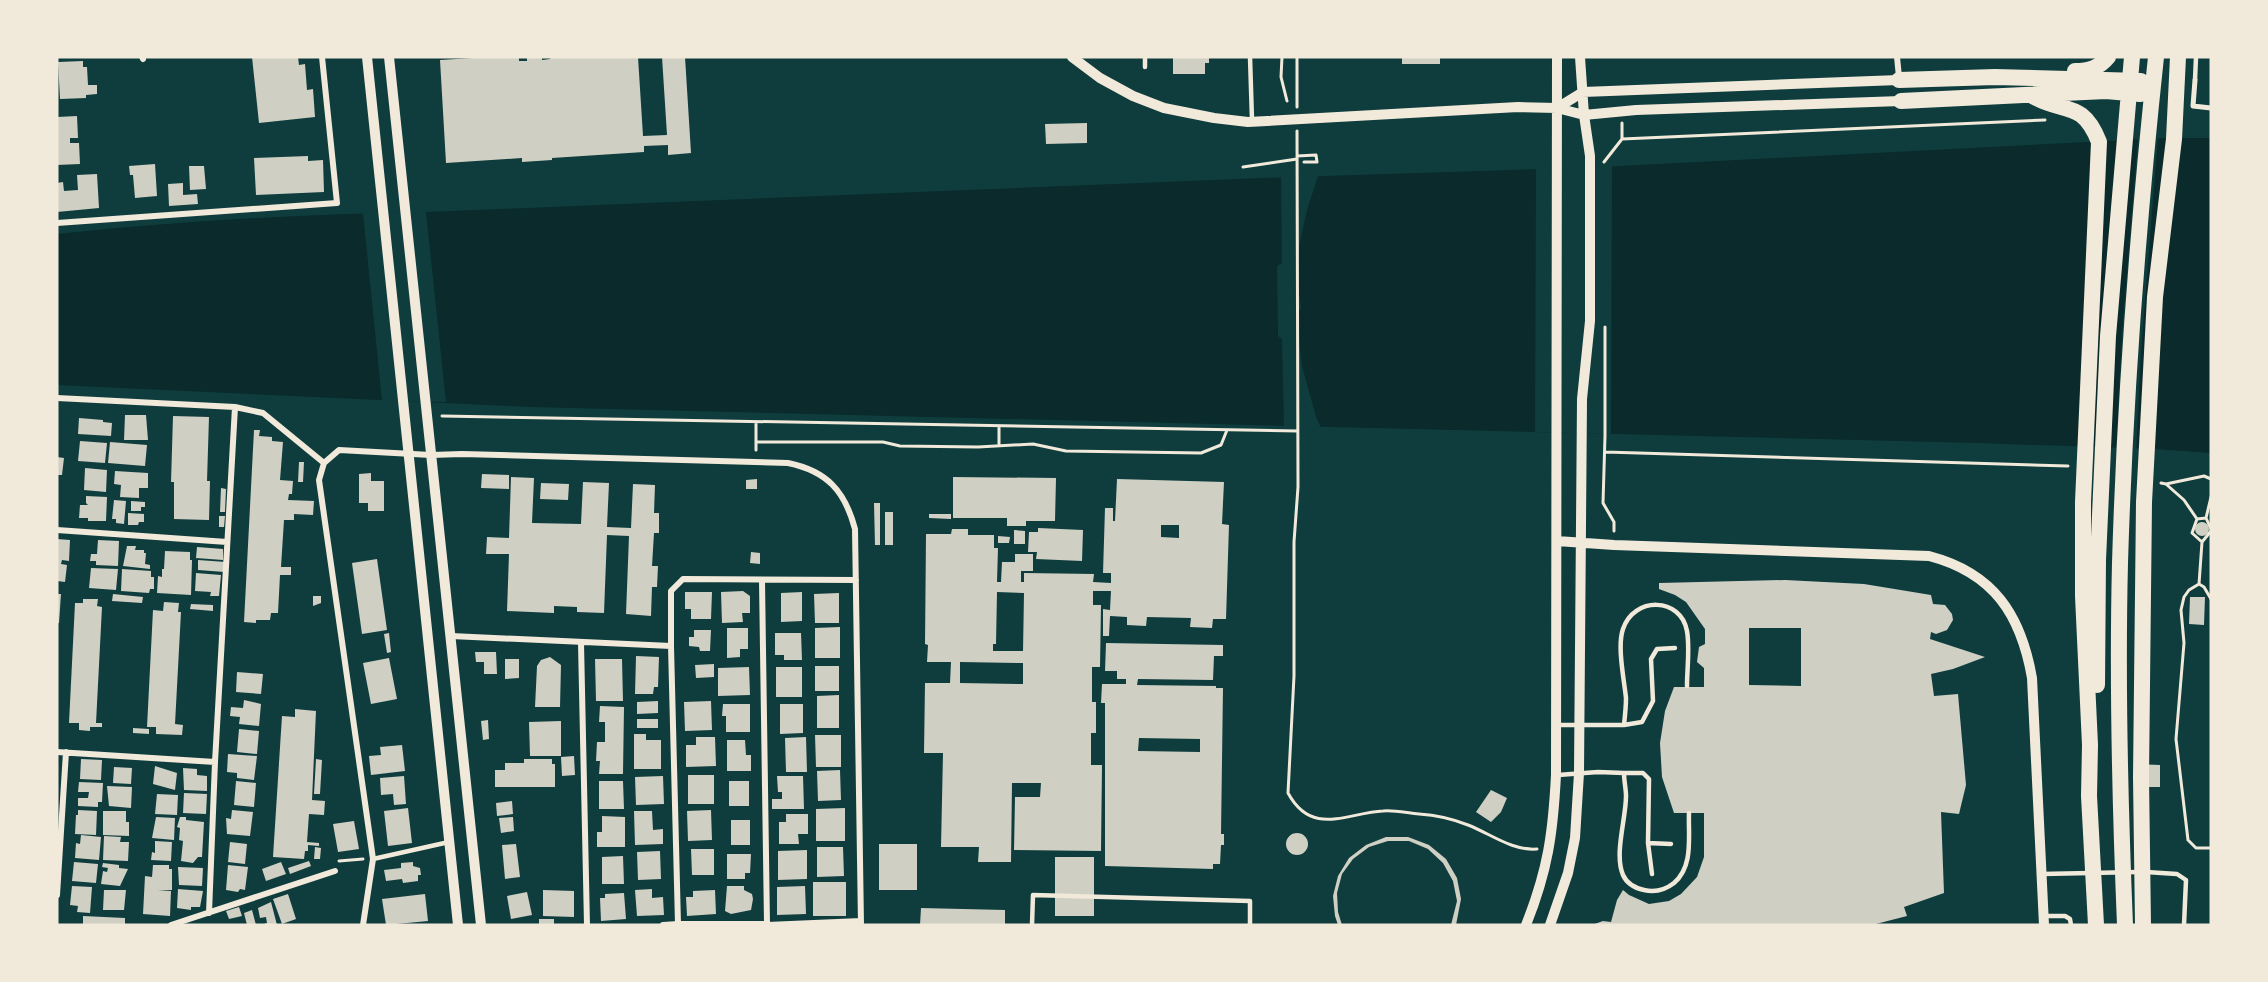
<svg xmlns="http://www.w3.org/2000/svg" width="2268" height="982" font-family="'IBM Plex Sans',sans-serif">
  <rect width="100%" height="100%" fill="#0f3d3e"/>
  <path fill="#0a2a2b" d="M2166 138H2211V453L2155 449 1977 443 530 407 57 385V234C179 221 303 214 426 212L1261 178 1600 167Z"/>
  <path fill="#0f3d3e" d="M2158 136 2141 353 2136 452 2116 451 2122 334 2138 137Z
    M1612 166 1611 434 1535 432 1536 168Z
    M1319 173 1307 210 1299 247 1296 293 1300 298 1301 308 1296 316 1302 366 1316 417 1322 430 1284 429 1282 339 1278 336 1277 266 1282 263 1281 174Z
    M426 212 446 402 382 401 363 213Z"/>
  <path fill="#cfcfc3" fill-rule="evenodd" d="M252 57H298L299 65 305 64 307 90 313 89 315 117 259 123Z
    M489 57H519V61H527V57H542V60L550 59V57H638L643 136 667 135 662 57H685L691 153 668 155V145L644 146V152L552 158V160L522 162V158L446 163 440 60Z
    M1173 57H1209V63H1205V74H1173Z
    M1402 57H1440V64H1402Z
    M83 61V67H87L88 85H97V94L86 95V98L60 99 58 62Z
    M77 116 78 138H70V143H79L80 164 57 165V117Z
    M1087 123V143L1046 144 1045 124Z
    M308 156V161L323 160 324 192 256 195 254 158Z
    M155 164 157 196 135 198 133 175H130L129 166Z
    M189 166H204L206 189 190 190Z
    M97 174 99 208 57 212V183L63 182 64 191 78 190 77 175Z
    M183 183V195L197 194 198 204 169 206 168 184Z
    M125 415H146L148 440H124Z
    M173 416 209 417 207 481H210L209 520 174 519V482H171Z
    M79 418 103 420V422L112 423 111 436 78 434Z
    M254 430H260L259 436 272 437V441L283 442 280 480 293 481 292 494H289L288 500 314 501 313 515 294 514V520H284L281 567H291V575H280L278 613H271L270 620H256V623L244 622Z
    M80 441 107 443 105 463 78 461Z
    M110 442 147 445 145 466 108 463Z
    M57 457 64 458 62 475H57Z
    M299 462H304L303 482H298Z
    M85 468 107 470 106 492 84 490Z
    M115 471 148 473V488H139V498L120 497 121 485 114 484Z
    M371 473V481H384V511H368V503H359V474Z
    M482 474 509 475V489L481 488Z
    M511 477 534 478 532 523 581 524 583 482 609 483 607 527 631 528 633 484 655 485 654 513H659V533H654L652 566H658L657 587H652L651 616 626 614 629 536 607 535 604 613 577 612V607L554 606V613L507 611 509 554H486L487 537 509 538Z
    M953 477 1056 478 1055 521H1026V526H1007V518H953Z
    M757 479V489H746V480Z
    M1117 479 1224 482 1222 524 1229 525 1226 619H1213L1212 628 1190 627 1191 618 1147 617 1146 626 1127 625V617L1110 616 1109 636H1103V609L1110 610 1111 591H1093V605H1101L1100 667H1092V702H1096V733H1091V765H1102L1101 851 1014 850 1015 797H1040L1041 783H1012L1011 862H978L979 847H941L943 753H924L925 683H950L951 662H927L928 645 925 644 926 534H951L952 529H968V535H994V548H998L997 582H1001L1002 562H1015V554H1033V571H1021V582H1024V573L1094 574 1093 582 1111 583V573H1103L1105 508H1113V521H1115ZM1161 525H1179V538L1161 537ZM997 592 1024 593 1023 651H993V644H996ZM960 662 1023 663V684L960 683Z
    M541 483 569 484 568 500 540 499Z
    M221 488 226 489 225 512H220Z
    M86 496 107 497 106 521H88V518H79L80 505H88L86 503Z
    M114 500 126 501 124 524 116 523V519H112Z
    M131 501 145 502V507H141V511H131Z
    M874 503H880V545H875Z
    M885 512H893V545H885Z
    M128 513 144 514V522H139L138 525H128Z
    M929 514H951V519L929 518Z
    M219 516H225L224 527H219Z
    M2195 529a7 7 0 1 1 14 0a7 7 0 1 1-14 0Z
    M1038 528 1083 530 1082 561 1036 559 1037 552H1028L1029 532H1038Z
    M1014 530 1025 531V544H1014Z
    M998 536 1010 537 1009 543H998Z
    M57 539 70 540 69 561 62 560 61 564 67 565 65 582 57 581Z
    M98 540 119 541 118 566 96 565V561H90L91 554H97Z
    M127 546H136L135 550H144V553H146L145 564 150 565V569L123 566Z
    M197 547 223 549V560L196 558Z
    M165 551 190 552V560H192L191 595 157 593 158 576 162 577V569H164Z
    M751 552 760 553V564L750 563Z
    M377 559 387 630 362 634 352 563Z
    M198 560 226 562 225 572 198 570Z
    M91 568 118 569 116 590 89 588Z
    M122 569 151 571V577H154V589H150L149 593 121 591Z
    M196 573 221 575 219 596H210L211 592 195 591Z
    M1785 580 1864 584 1931 595 1933 604 1945 605 1952 614 1953 620 1947 630 1936 634 1931 632 1930 639 1985 657 1953 669 1931 674 1934 696 1958 694 1966 785 1959 814 1941 812 1944 893 1904 907 1907 916 1872 925H1592L1603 921 1611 922 1617 900 1623 890 1629 895 1649 904 1669 901 1681 894 1697 877 1704 857V813H1674L1662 777 1660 743 1665 711 1674 687H1704V668L1697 662 1699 647 1705 644V629L1686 602 1675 595 1659 589V583ZM1749 628H1801V686L1749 685Z
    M743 591 750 596V613H742L743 622 722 623 721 592Z
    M685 592H712L711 619H691V609H685Z
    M802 592V621L781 622V593Z
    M839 593V623H815L814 594Z
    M57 594H61L59 623H57Z
    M113 594 143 597 142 603 112 601Z
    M313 596H321V603L313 606Z
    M2190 597H2205L2204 625 2189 624Z
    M83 599H98L97 606 102 607 96 723H102V727H90V731L79 730V723H69L75 603H83Z
    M164 602 179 603 178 612H181L175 724 183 725 182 735 156 734V727H147L153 610 163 611Z
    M191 604 213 605V611L190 609Z
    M840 627V658H815V628Z
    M727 628H748V649H740V657L727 658Z
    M694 630H711L710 651H700L699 647 689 646V637H694Z
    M389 633 391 652 387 653 384 634Z
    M775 633H801L802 660H784V655H775Z
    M1106 643 1223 645V656H1214L1213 680 1138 679 1137 685 1216 686V688H1223L1221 834H1224V845H1221L1220 864H1213V869L1105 866V703H1101L1102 684H1126V679H1117V671H1105ZM1139 738 1200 739V752L1138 751Z
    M475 652H496L497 674H484V662H476Z
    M636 656 659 657 658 687H654L653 694H635Z
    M550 657 561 665 560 707H535L537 666 541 660Z
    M389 658 397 699 371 704 363 663Z
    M505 659H519V678L505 679Z
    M595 659H622L623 701H596Z
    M714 664V677L696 678 695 665Z
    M815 666H839V691H815Z
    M749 667 750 695 718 696V668Z
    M776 667H802V697H776Z
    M237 672 263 674 261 694 236 692Z
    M839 695V728H817V696Z
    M244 700 261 704 259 726 239 724 240 717 230 716 231 707 243 708Z
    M658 701V713L637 714V702Z
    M711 701 712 730 685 731 684 702Z
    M723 704H750V732H726V716H722Z
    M780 704H803V733L780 734Z
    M600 706 624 707 623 774H599L600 761H596L597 742H605V722H599Z
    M295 709 316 711 312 800 325 801 324 815 309 814 307 842 319 843V846L308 845V851H305L304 859 273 857 282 716 295 717Z
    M637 719H658V728H637Z
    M488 720 489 739 483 740 481 721Z
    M561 721V756H530L529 722Z
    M133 728 149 729V734L133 733Z
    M239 729 259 731 257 754 237 752Z
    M634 734H646V740H661V769H634Z
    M815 735H841V767H816Z
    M696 737H715L716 766 686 767V745H696Z
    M806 737 807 772H786L785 738Z
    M727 740H745L746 755H751V771H727Z
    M402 745 405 771 371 775 369 756 381 755 380 747Z
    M228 754 257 756 254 780 237 778V773L227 772Z
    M574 756 575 775 562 776 561 757Z
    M81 759 102 760 101 780 80 779Z
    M316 759 322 760 320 794H314Z
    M524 759H552V764H555V787H495V770H505V763H524Z
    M2134 764 2160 765V787H2134Z
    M155 766 177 773 175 790 153 784Z
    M114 767 132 768 131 784 113 783Z
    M183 768 197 769V775L207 776V791L184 790Z
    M840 770 841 800 818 801 817 771Z
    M688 775H714V804H688Z
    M404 776 406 804 394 805 393 794 381 795 380 778Z
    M663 776 664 804 636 805 635 777Z
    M777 776H803L804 809H772V799H782V792H778Z
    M236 781 256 783 254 807 234 805Z
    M599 781H623L624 809H599Z
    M729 781H749V806H729Z
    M79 782 103 783 102 802H98V807L78 806V798H88L89 792H78Z
    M107 786 132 787 131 808 109 806Z
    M1491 790 1507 798 1501 812 1491 822 1476 812Z
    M184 793 207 794 206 814 183 813Z
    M157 794 178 795 177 815 155 814Z
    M512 801 513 814 497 816 496 803Z
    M408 808 412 843 388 846 384 811Z
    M845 808V841H816V809Z
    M78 810 97 811 96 835 75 834 76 815H78Z
    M232 810 253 812 250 836 227 834 226 818 231 819Z
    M711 810 712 840 688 841 687 811Z
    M103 811H126V822H129V836L103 835Z
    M634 811H652L653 830 663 829V844L635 845Z
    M786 814H808V834H798L799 844H779V822H786Z
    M602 816 625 817V847H597V832H602Z
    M156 817 175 818 174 840 152 838Z
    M180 817H186V820L204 822 202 857H198L193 863 181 861 183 841 179 840 180 828 177 827Z
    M513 817 514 831 501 833 499 818Z
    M731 820H750V845H731Z
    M354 821 359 849 338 852 333 824Z
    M1286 844a11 11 0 1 1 22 0a11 11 0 1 1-22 0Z
    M81 835 101 837 99 860 75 858 76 843 80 844Z
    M104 836 121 837 120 842H129L128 861 103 860Z
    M1386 837H1408L1429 845 1446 859 1457 878 1461 899 1456 925H1451L1457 901 1453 881 1443 863 1428 849 1409 841H1388L1369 847 1353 859 1342 874 1337 893 1338 912 1342 925H1338L1335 916 1333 896 1338 876 1349 858 1366 845Z
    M155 841 172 842 171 861 151 860 152 852 155 853Z
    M230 842 247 844 245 864 228 862Z
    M516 844 520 877 505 879 502 845Z
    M879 844H917V890H879Z
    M315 847 321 848 320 859H314Z
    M817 847H843L844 876 817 877Z
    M691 849H714V875H692Z
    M807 850V879L778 880V851Z
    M660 851 661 879 638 880 637 852Z
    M727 854H751L750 873H745V879H727Z
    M623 856 624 884H602V857Z
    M1055 857H1094V916H1055Z
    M309 861 311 866 290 874 288 868Z
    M74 862 98 864 96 883 72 881Z
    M281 862 286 874 266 881 262 869Z
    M413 862V866L420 868 421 875H418V881L403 883 402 879 386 881 384 870 401 868V863Z
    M103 863 119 865V868L128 869 120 886 101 884 103 871 107 872 108 868 102 867Z
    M153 865H169V869H172V890H158L171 891 170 916 143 914 145 876 152 877Z
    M228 865 248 867 245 890 240 889 238 892 226 890Z
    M178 867 203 868 202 886 179 885Z
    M813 882H846V916H813Z
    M72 886 92 887 90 913 77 912 78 906 70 905Z
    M727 886H744V890L752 894 753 899 751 910 731 914 725 911Z
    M805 886 806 914 777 915V887Z
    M178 889 203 891 200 907H191V910L177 908Z
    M652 889V898L663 897 664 915 637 916 635 890Z
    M104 890H126L124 910H103Z
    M543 890 574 891V917L543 916Z
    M715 890 716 914 687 916 686 897H693V891Z
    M527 892 532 915 511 919 507 896Z
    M624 893 626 919 601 921 600 898H605V894Z
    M288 894 296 919 282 924 273 899Z
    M425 894 428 921 386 925 382 899Z
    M271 902 277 925H261L267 923 266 917 260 918 258 908Z
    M239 907 242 916 229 919 226 911Z
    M921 908 1005 910V925H920Z
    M252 910 256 925H247L244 913Z
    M83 916 125 918V925H83Z
    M539 919H554V925H539Z"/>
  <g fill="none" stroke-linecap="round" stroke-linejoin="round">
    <path stroke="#f1e9da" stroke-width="3" d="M1282 57 1281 77 1287 101
      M1297 57V107
      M1297 131 1298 487 1294 542V676L1288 793C1312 837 1346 813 1383 811 1395 810 1407 813 1419 814 1435 815 1453 819 1468 825 1491 834 1512 851 1537 849
      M1622 139V123
      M1297 156 1316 155 1317 162H1304
      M1604 162 1622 139 2045 120
      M1243 167 1297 159
      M1605 327V436L1603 503 1614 522V531
      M442 416 1298 431
      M756 422V450
      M756 442H883L900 446 978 447 1033 444 1066 451 1201 453 1221 445 1227 430
      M999 446V426
      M1605 452 2068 466
      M2161 483 2166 484 2204 476 2211 479
      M2167 485 2184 500 2197 519
      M2211 497 2206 518 2211 529
      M2206 518 2197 519 2192 533 2202 542 2211 531
      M2202 542 2199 584 2189 590 2184 597 2181 610 2184 643 2176 739 2188 840 2196 848H2211
      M2199 584 2204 587 2211 599
      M339 861 363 859"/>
    <path stroke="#f1e9da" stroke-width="4.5" d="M1250 57 1252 120
      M1145 67V57
      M2195 80 2196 57
      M1557 725H1624C1625 716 1626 707 1626 698 1624 679 1617 646 1623 629 1634 596 1681 597 1687 631 1690 648 1687 669 1687 686
      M1624 725 1642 722 1653 701 1651 659 1657 649 1675 648
      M1624 773H1643L1649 779 1648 843 1652 874
      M1558 775 1598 772 1624 773C1624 781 1626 789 1626 796 1626 819 1614 854 1623 875 1627 884 1635 888 1644 890 1656 893 1665 890 1674 883 1694 866 1688 836 1689 813
      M1648 843 1671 844
      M373 859 449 842
      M2146 872 2177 874 2186 880 2184 925
      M2042 874 2138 872
      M2044 916H2065L2070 919 2071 925
      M1032 925 1033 895 1250 901V925"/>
    <path stroke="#f1e9da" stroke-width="5" d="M2195 80 2193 106 2211 108"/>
    <path stroke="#f1e9da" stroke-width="6" d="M142 57 143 59
      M1897 57 1899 77
      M57 223 337 203 322 57
      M57 398 235 407 263 413 324 463
      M57 530 227 542
      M451 636 671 646 678 924 663 925
      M581 643 587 925
      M671 646V591L683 579 856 580
      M57 752 215 762
      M57 895 66 752
      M209 913 215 762 235 407
      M678 924H767L762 581
      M171 925 335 871
      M363 925 373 859 319 480 324 463 339 450 431 455 462 454 788 463C827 471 845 491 855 529L861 925
      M767 925 861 921"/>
    <path stroke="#f1e9da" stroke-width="10" d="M367 57 458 925
      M389 57 481 925
      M1072 57 1100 78 1133 96 1164 108 1214 118 1248 122 1518 107 1557 108 1584 115 1636 110 1901 101
      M1557 108 1583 92 1899 80
      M1557 541 1614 545 1929 556C1994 573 2021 615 2032 678L2044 925
      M1526 925C1548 870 1553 833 1556 775L1557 57
      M1550 925 1568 873 1575 838 1579 773 1582 399 1590 321V156L1584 115 1580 57"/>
    <path stroke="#f1e9da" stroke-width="16" d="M2075 71C2089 71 2099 68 2108 57
      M1899 80 1995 77 2141 81
      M2031 95C2062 115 2082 98 2099 142L2083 502V596L2090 745 2089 796 2096 925
      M1901 101 2106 91 2140 94
      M2097 685 2098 560 2108 336 2132 57
      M2125 925C2120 804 2117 684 2120 563 2125 394 2138 225 2156 57
      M2143 925 2141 777 2144 502 2155 297 2174 139 2178 57"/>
  </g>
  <rect width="2268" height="982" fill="none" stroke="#f1e9da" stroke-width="117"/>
</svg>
